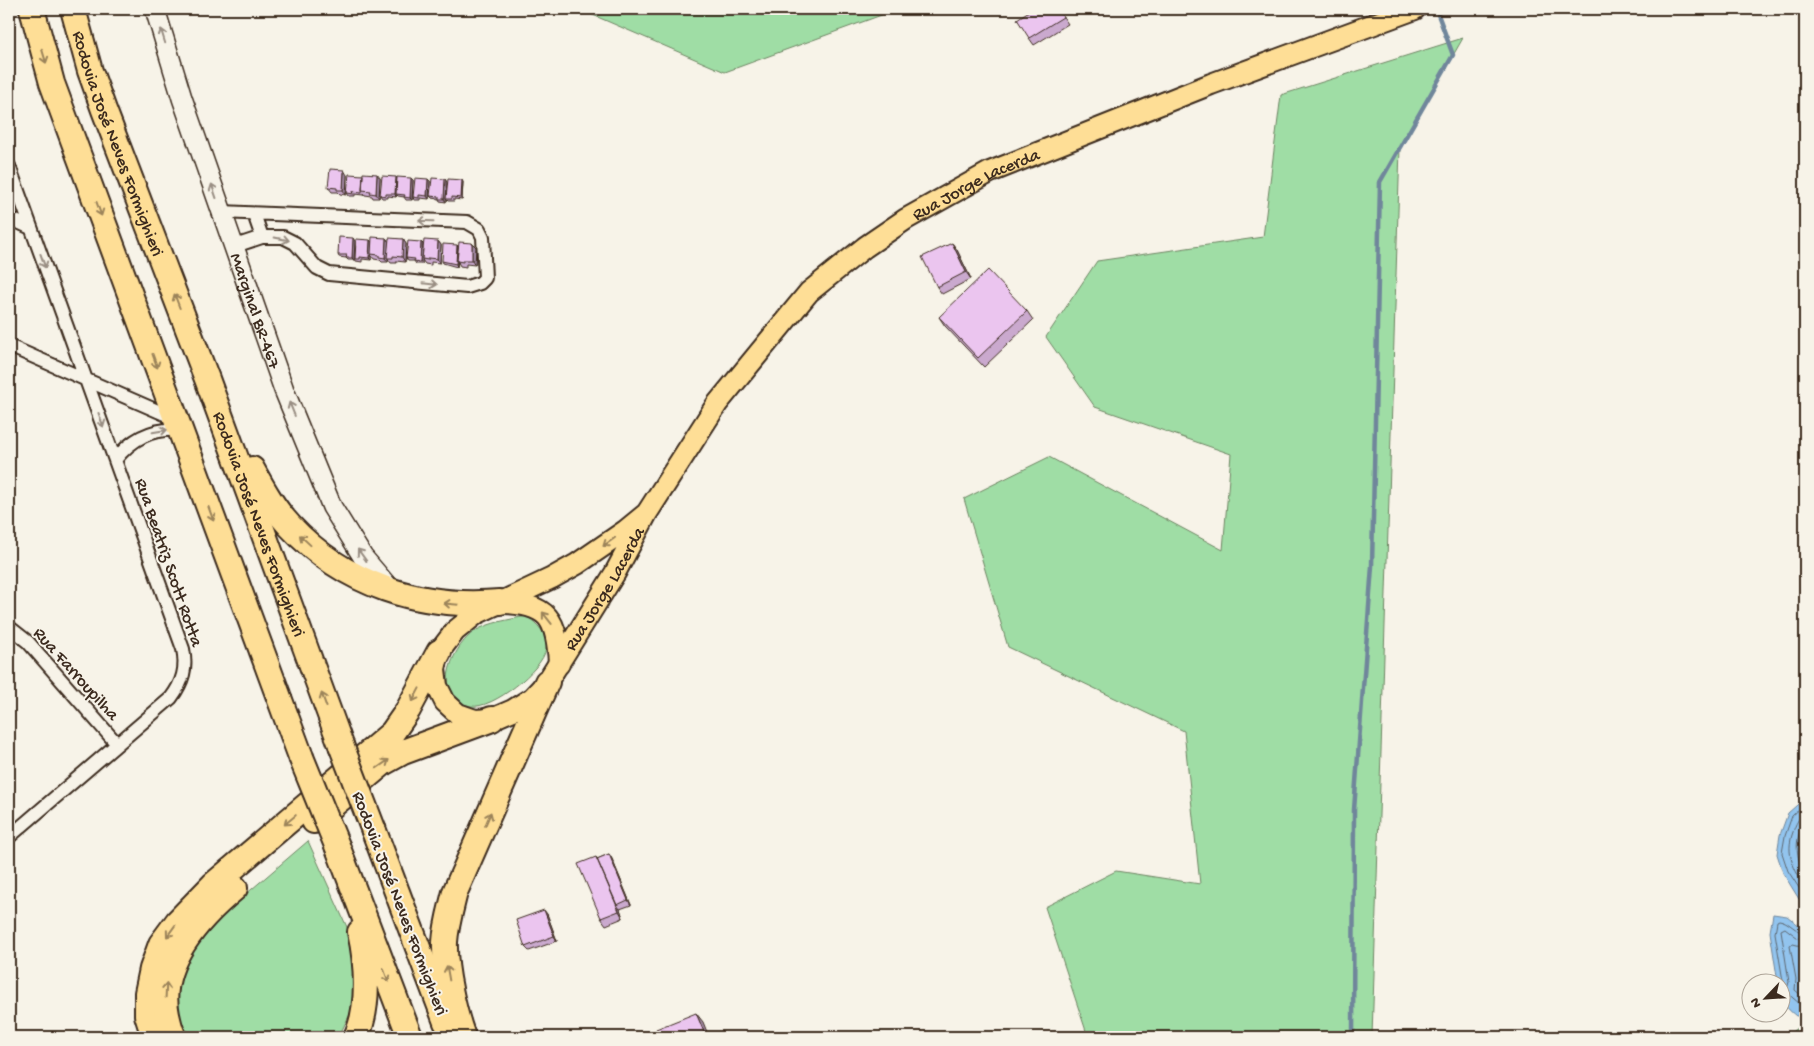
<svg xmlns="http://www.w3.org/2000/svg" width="1814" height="1046" font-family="'Gochi Hand',sans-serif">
  <rect width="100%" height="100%" fill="#f7f3e8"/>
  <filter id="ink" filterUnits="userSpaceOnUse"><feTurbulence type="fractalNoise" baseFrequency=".02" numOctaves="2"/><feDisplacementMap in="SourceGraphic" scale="10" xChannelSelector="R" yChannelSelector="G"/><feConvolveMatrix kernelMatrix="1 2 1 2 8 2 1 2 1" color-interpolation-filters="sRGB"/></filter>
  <g filter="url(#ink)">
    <path fill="#9fdda5" stroke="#6d8462" d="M579 9H898L725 72Z
      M1463 38 1400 148 1372 1037H1088L1045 907 1116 871 1200 884 1184 731 1008 647 964 499 1049 457 1223 550 1231 454 1095 407 1046 337 1097 261 1263 237 1281 95Z
      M526 616C537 623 549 635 546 649 543 669 492 710 471 706 430 698 452 646 475 631 490 622 509 620 526 616Z
      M308 841 351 936 354 953 355 990 352 1010 339 1036 188 1037 180 1017 177 989 179 975 196 937Z
      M1805 1022V1037H1785Z"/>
    <path fill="#92c4ee" stroke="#6f869b" d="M1805 798V901L1799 899 1783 873 1777 854 1780 835 1788 813Z
      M1773 914 1787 916 1805 930V1015L1796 1016C1781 1003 1782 1003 1782 984L1778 983 1770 932Z"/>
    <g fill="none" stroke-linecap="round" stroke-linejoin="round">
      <path stroke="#5e6871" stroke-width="1" d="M1805 804 1792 816 1785 836 1782 853 1788 871 1803 894 1805 896
        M1805 812C1798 819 1796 823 1793 832 1785 854 1794 869 1805 887
        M1805 822C1794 838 1795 857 1805 873
        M1805 939 1798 938 1785 928 1781 930 1789 982 1786 992 1800 1004H1805
        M1805 947 1793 944 1790 946 1796 979 1795 990 1802 996 1805 997
        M1782 986 1783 981 1775 933 1777 921 1779 920C1789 921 1795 932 1805 933"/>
      <path stroke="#6f869b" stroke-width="4.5" d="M1353 1037 1354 810 1372 566 1380 182 1453 55 1436 9"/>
      <g stroke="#3b2a1e" stroke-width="16">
        <path id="street" d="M9 166 183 649C187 668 183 682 171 698L9 837
          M222 212 467 222 479 229 483 237 485 278 480 283 467 287 329 274 317 268 295 243 283 237H262L235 246
          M254 214 262 237
          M9 218 31 228
          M9 346 176 419
          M115 460C132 438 152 428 179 430
          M9 627 28 642 117 744"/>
      </g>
      <g stroke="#3b2a1e" stroke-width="22">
        <g id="secondary">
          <path id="s1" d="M155 9 182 98 284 390 332 507 363 557 391 590"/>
        </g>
      </g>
      <g stroke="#3b2a1e" stroke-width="24">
        <g id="primary">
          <path id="s2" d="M647 513 625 531 577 564 552 578 476 614 455 631 439 652 435 669 437 686 445 702 458 714 475 720 492 719 513 710 532 698 547 682 615 573 647 513 717 404 809 292 865 247 906 219 990 172 1211 84 1415 9"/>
          <path d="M502 603C549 604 557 619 559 664"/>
        </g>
      </g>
      <g stroke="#3b2a1e" stroke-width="28">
        <g id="highway">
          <path d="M32 9 52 83 301 757"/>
          <path id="s3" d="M73 9 90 71 104 110 207 379 341 745"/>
          <path d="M252 469C263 489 274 509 290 526 345 585 420 609 500 602"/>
          <path d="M314 821 383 763 403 752 492 719"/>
          <path d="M374 831 446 1022"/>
          <path d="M338 848 410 1037"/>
          <path d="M154 1037 147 1015V993L152 969 161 944 178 921 213 885 392 733 408 710 439 652"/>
          <path d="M174 1037C170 1030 169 1023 167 1015 156 963 199 918 235 888"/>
          <path d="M356 1037C370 1008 367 963 360 932"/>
          <path d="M463 1037C454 1012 444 969 445 942 446 925 451 909 455 892L547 682"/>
        </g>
      </g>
      <use href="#street" stroke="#f7f3e8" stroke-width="12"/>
      <use href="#secondary" stroke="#f7f3e8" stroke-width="19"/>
      <use href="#primary" stroke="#fede96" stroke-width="20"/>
      <use href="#highway" stroke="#fede96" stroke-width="24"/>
      <g stroke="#3b2a1e" stroke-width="28" stroke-linecap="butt">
        <path id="highway-bridge" d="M341 745 374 831
          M301 757 338 848"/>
      </g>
      <use href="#highway-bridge" stroke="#fede96" stroke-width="24"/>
    </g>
    <path fill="#caa9ce" stroke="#3b2a1e" d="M1058 9 1068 24 1034 45 1029 38Z
      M347 175 346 195 340 194 338 192H332L328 187Z
      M380 178 379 198H373L372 196 365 195 364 193V195L355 194V196H349L347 193Z
      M397 179 413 180 412 200H406L404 197 398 196 397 195 396 197 388 196V198H382L380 195Z
      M428 179 430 181 429 199 420 198V200H414L413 197Z
      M447 182 446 197 463 182 462 200 454 199V201H448L446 199V202L440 201 439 199 432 198 430 196Z
      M386 238 389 242 403 239 406 244 405 262 396 261 397 263H391L388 259V262H382L380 260 374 259 371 255V260L362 259V262L356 261 355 259 370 240 371 242Z
      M355 241 354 260H348L346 258 339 257 338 255Z
      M438 241 441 245 440 263 431 262V265L425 264 422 260V264H416L414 261H408L406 258 423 244 422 259Z
      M952 243 957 250 971 279 942 294 937 287Z
      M457 245 458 247H476L475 265 466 264V267L460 266 458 262 457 267 443 263 442 261Z
      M1027 311 1033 320 984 367 945 326 939 317Z
      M609 854 612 859 631 905 620 909 623 918 606 925 601 918 596 857 597 859Z
      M547 914 557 941 529 951 525 947Z"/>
    <path fill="#a48aa7" stroke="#3b2a1e" d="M344 170 347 175 346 195 343 190Z
      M377 174 380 178 379 198 376 194Z
      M396 177 397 179 396 197 395 194Z
      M411 178 413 180 412 200 410 198Z
      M428 179 430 181 429 199 427 196Z
      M445 179 447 182 446 202 444 199Z
      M462 180 463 182 462 200 461 198Z
      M353 238 355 241 354 260 352 258Z
      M386 238 389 242 388 262 385 258Z
      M403 239 406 244 405 262 402 257Z
      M370 240 372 242 371 260 369 258Z
      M438 241 441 245 440 263 437 259Z
      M421 242 423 244 422 264 420 262Z
      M472 243 476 247 475 265 472 260Z
      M952 243 957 250 971 279 966 272Z
      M457 245 458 247 457 267 456 264Z
      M609 854 612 859 631 905 628 900Z
      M596 857 601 864 617 905 620 909 623 918 619 911Z
      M544 910 547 914 557 941 554 936Z
      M696 1013 703 1022 709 1037H706Z"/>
    <path fill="#ebc5ef" stroke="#3b2a1e" d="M1027 9H1058L1063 17 1029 38 1017 19 1029 11Z
      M330 169 344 170 343 190H337V188L328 187Z
      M363 173 377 174 376 194 370 193 371 191 362 190Z
      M349 174 363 175 362 192 353 191 354 194 347 193Z
      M382 176 396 177 395 194H386V196L380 195Z
      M397 177 411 178 410 198 404 197 405 195 396 194Z
      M415 178 428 179 427 196 419 195V198L413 197Z
      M432 178 445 179 444 199H439V197L430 196Z
      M448 179 462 180 461 198 452 197V199H446Z
      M339 237 353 238 352 258H346L347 255H338Z
      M372 237 386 238 385 258 379 257V255L371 254Z
      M389 238 403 239 402 257 393 256V258H387Z
      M356 239 370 240 369 258 360 257V259H355Z
      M424 240 438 241 437 259 428 258V260L422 259Z
      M408 241 421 242 420 262 414 261 415 259 406 258Z
      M459 242 472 243V260H463V262L457 261Z
      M952 243 966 272 937 287 922 257Z
      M443 244 457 245 456 264 442 261Z
      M988 270 1027 311 978 358 939 317Z
      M609 854 628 900 617 905 597 859Z
      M596 857 619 911 601 918 578 864Z
      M544 910 554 936 525 947 516 920Z
      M696 1013 706 1037H659L656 1029Z"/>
    <defs><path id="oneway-shaft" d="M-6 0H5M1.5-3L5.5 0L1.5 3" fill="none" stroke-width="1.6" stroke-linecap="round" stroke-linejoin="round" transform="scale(1.25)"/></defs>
    <g stroke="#998e83">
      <use href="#oneway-shaft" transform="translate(163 36) rotate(-107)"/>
      <use href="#oneway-shaft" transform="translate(214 191) rotate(-109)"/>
      <use href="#oneway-shaft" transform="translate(426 221) rotate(-178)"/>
      <use href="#oneway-shaft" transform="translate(282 239) rotate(11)"/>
      <use href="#oneway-shaft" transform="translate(43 261) rotate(70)"/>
      <use href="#oneway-shaft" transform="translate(430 284) rotate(6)"/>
      <use href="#oneway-shaft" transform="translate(292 409) rotate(-112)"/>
      <use href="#oneway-shaft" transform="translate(101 420) rotate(70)"/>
      <use href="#oneway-shaft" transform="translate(160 431) rotate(-10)"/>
      <use href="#oneway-shaft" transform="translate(362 555) rotate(-126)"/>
    </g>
    <g stroke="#9c845a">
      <use href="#oneway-shaft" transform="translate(44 56) rotate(73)"/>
      <use href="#oneway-shaft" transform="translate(99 209) rotate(70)"/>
      <use href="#oneway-shaft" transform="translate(177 301) rotate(-111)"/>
      <use href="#oneway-shaft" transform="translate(155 361) rotate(70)"/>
      <use href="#oneway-shaft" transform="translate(211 514) rotate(70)"/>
      <use href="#oneway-shaft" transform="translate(305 540) rotate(-137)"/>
      <use href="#oneway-shaft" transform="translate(609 542) rotate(144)"/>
      <use href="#oneway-shaft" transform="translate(451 604) rotate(-175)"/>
      <use href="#oneway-shaft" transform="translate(547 618) rotate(-128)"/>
      <use href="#oneway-shaft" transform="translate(416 695) rotate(118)"/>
      <use href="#oneway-shaft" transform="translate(324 700) rotate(-110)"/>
      <use href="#oneway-shaft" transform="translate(383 764) rotate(-35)"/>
      <use href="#oneway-shaft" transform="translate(488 819) rotate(-67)"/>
      <use href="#oneway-shaft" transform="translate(290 820) rotate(140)"/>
      <use href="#oneway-shaft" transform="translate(171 931) rotate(126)"/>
      <use href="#oneway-shaft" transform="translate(448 973) rotate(-100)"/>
      <use href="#oneway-shaft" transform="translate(386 975) rotate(69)"/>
      <use href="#oneway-shaft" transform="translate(166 990) rotate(-87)"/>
    </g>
  </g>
  <g text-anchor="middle" stroke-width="4" stroke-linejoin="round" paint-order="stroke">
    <g font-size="18" fill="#3b2a1e" stroke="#f7f3e8">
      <text dy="6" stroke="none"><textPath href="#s3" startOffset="142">Rodovia José Neves Formighieri</textPath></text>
      <text dy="6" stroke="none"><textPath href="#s2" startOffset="1096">Rua Jorge Lacerda</textPath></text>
      <text dy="6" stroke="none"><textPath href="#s1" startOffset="318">Marginal BR-467</textPath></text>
      <text dy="6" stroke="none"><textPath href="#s3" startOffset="548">Rodovia José Neves Formighieri</textPath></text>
      <text transform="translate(170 562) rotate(71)" y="6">Rua Beatriz Scott Rotta</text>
      <text dy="6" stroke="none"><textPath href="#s2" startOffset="535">Rua Jorge Lacerda</textPath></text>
      <text transform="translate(77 673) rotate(48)" y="6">Rua Farroupilha</text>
      <text transform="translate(401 903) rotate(69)" y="6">Rodovia José Neves Formighieri</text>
    </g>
  </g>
  <rect width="1814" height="1046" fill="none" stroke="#f7f3e8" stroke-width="30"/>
  <rect x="15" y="15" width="1784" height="1016" fill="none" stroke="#3b2a1e" stroke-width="2" filter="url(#ink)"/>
  <g transform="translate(1766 998) rotate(245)"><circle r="24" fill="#f7f3e8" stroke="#aca397"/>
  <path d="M0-4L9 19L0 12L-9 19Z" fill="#3b2a1e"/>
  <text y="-8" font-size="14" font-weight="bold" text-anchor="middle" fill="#3b2a1e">N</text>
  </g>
</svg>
